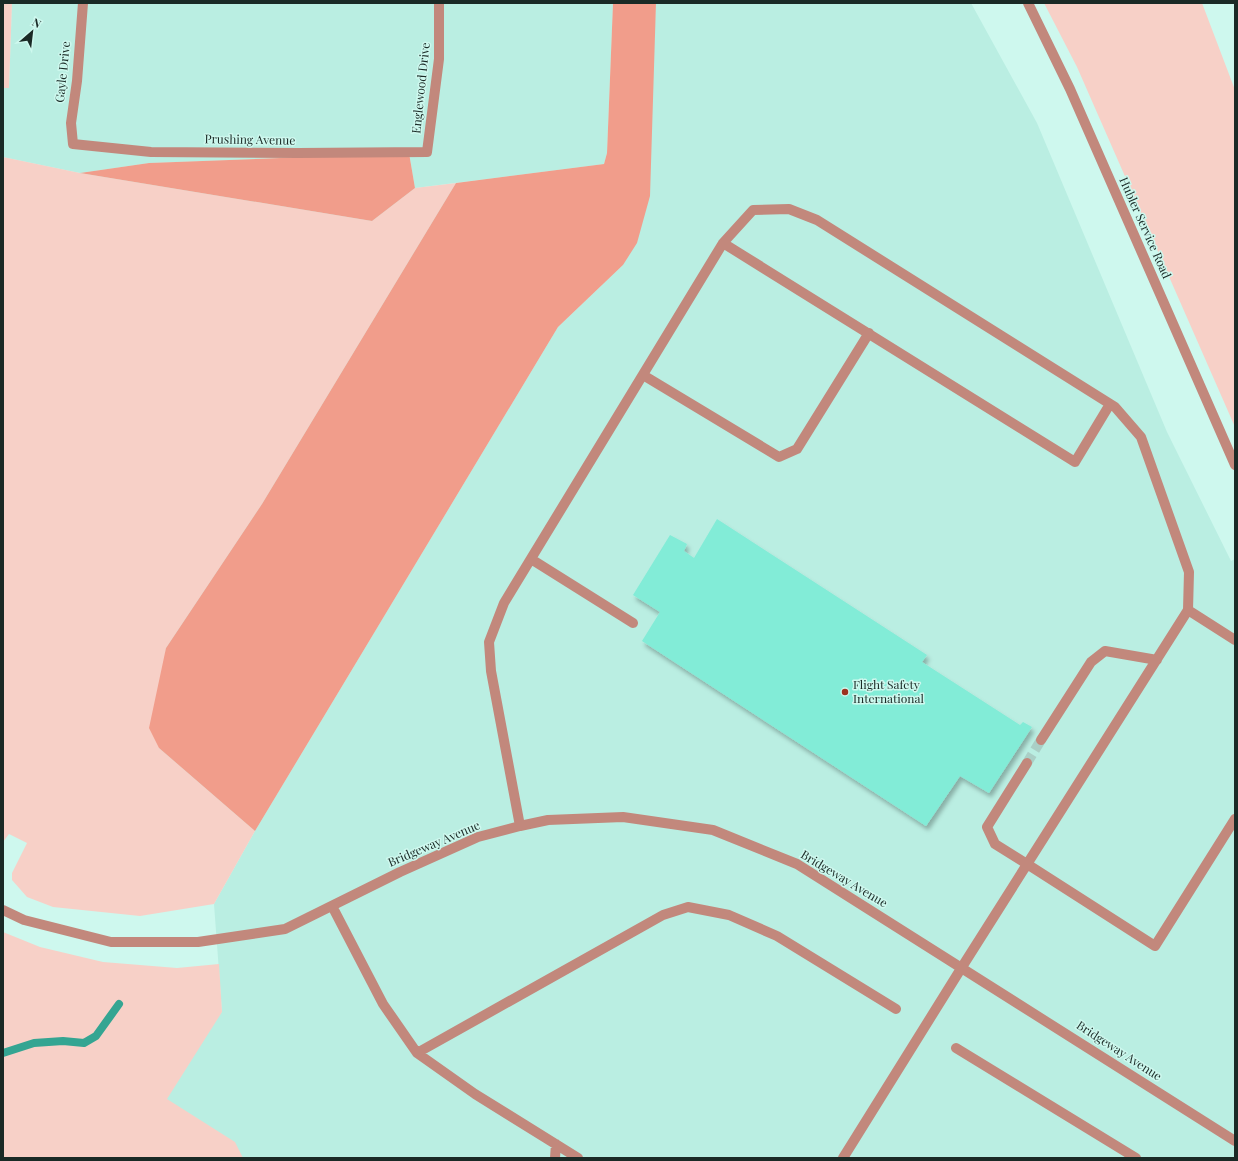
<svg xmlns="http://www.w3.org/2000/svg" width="1238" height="1161" font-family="'Playfair Display',serif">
  <defs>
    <filter id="shadow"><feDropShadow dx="2.5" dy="4.5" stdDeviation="2" flood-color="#0004"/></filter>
  </defs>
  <rect width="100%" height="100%" fill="#cef8ee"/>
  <path fill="#baeee2" d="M12 3H613L607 153 604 164 415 188 409 153 149 163 80 173 3 157V88H9Z
    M656 3H971L1037 123 1167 432 1231 561 1235 559V1158H3L222 1012 214 904 255 831 558 327 623 265 652 84Z"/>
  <path fill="#f7d0c7" d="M3 3H12L9 88H3Z
    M1044 3H1202L1235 90V427L1077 67Z
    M3 157 80 173 372 221 415 188 456 183 262 504 166 648 159 748 255 831 214 904 140 916 53 907 27 897 12 880V873L27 843 9 834 3 842Z
    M3 932 40 947 103 962 177 968 219 964 222 1012 167 1099 235 1142 243 1158H3Z"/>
  <path fill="#f19d8b" d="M613 3H656L650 196 637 243 623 265 558 327 255 831 159 748 149 728 166 648 262 504 456 183 604 164 607 153Z
    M409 153 415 188 372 221 80 173 149 163Z"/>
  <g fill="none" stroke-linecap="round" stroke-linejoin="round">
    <path stroke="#34a592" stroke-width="8" d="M3 1053 34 1043 63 1041 84 1043 96 1036 119 1004"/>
  </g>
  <path fill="#82ecd7" filter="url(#shadow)" d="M717 519 927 655 922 662 1020 725 1023 722 1032 727 989 793 960 776 926 826 642 641 660 612 633 595 670 535 687 544 684 551 694 558Z"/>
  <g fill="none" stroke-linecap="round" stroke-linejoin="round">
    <path stroke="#aacfc6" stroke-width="10" stroke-dasharray="10 5" stroke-linecap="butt" d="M1027 763 1041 740"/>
    <path stroke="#c2887c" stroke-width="10" d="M83 3 77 81 71 123 73 144 151 152 298 153 427 152 439 59V3
      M1028 3 1070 89 1235 465
      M723 243 1075 462 1110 404
      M643 375 779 457 797 449 869 333
      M531 559 633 623
      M1188 610 1235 640
      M1041 740 1091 662 1105 651 1157 660
      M1027 763 987 827 995 844 1027 864 1155 946 1235 819
      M520 826 491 671 489 642 504 603 723 243 753 210 789 209 817 220 1115 407 1141 437 1189 572 1188 610 962 967 843 1158
      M332 906 383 1004 417 1053 475 1094 578 1158
      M3 910 24 920 111 942H198L285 929 400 872 478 837 520 826 548 820 623 817 713 830 797 864 1235 1141
      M956 1048 1136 1158
      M417 1053 663 915 688 907 729 915 777 936 896 1009
      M555 1158 556 1144"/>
  </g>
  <circle fill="#9c321f" stroke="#cef8ee" stroke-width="1.5" cx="845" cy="692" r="4"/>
  <g text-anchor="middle" stroke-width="3" stroke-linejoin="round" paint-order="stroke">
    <g font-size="12" fill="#1a2a26" stroke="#cef8ee">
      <text transform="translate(63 72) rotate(-84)" y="4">Gayle Drive</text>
      <text transform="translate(421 88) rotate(-84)" y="4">Englewood Drive</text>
      <text transform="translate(250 140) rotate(1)" y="4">Prushing Avenue</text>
      <text transform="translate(1145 228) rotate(66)" y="4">Hubler Service Road</text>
      <text transform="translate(434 844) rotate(-23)" y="4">Bridgeway Avenue</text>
      <text transform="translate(844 879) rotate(31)" y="4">Bridgeway Avenue</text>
      <text transform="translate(1119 1051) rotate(33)" y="4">Bridgeway Avenue</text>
    </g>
    <g font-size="12" fill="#1a2a26" stroke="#cef8ee" text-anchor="start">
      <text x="853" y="689">Flight Safety<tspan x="853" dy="14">International</tspan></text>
    </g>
  </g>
  <rect width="1238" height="1161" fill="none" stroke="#1a2a26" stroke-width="8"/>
  <g transform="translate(32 32) rotate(28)" stroke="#cef8ee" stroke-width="3" paint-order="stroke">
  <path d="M0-3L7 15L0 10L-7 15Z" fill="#1a2a26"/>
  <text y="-6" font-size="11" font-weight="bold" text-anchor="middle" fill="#1a2a26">N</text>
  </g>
</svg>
